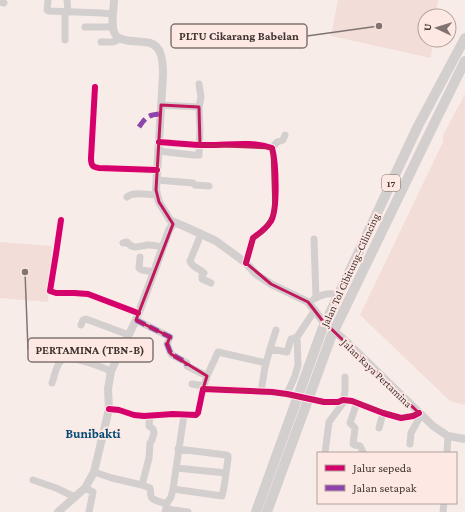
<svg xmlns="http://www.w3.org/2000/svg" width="465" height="512" font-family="'Crimson Pro',serif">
  <rect width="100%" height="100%" fill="#f8ece9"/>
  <path fill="#f2ddd8" d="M338 0H438L436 16H425V40H433L431 58 331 36Z
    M465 94V405L450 401 360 315 443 142V135Z
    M0 242 52 246 48 302 0 298Z"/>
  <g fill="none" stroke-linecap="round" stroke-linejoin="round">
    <path stroke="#d2cfce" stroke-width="7" d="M48 0 47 10 49 11 102 13 113 14
      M67 0 68 12
      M0 2 4 3
      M85 27H113
      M65 40V12
      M101 42H113L120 39
      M95 87 91 158C91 165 92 167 99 168L157 170
      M161 105 199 107
      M159 142C175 143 192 145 209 145 229 145 252 141 272 148 276 162 278 209 271 221 266 229 260 233 253 238L246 263
      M272 148 277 142 283 140 285 135
      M158 151 193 155H199L200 131 199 107 201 97 199 84
      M157 180 193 183 195 185 209 186
      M127 197C134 191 148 195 157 195
      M61 220 56 254 50 291 56 293H74L88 294 138 313
      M201 234 190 261C192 268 200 268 204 273L202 276V279L211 283
      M314 239 316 298
      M123 243 127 242C134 251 140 245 149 245 153 245 158 246 162 247
      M140 257 139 268 142 270 154 272
      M314 299C320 295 328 293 336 294
      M136 320 170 337 167 344 171 354 187 363V366L207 376
      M81 325 83 320 86 319 129 335
      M83 345 116 361
      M270 349 287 352 291 339 297 337 315 310
      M52 383C54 378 56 366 60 362 68 353 101 367 111 371
      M192 384 204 386
      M203 389 207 376 218 352 231 355 266 363
      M261 392 265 367 270 349 276 330
      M287 394 295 376 298 365 297 337
      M357 402 350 423 355 428 353 444 355 445 360 446 363 452V453
      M109 409 119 410 134 415 144 416 173 414 196 415 198 413 203 389 272 392 287 394 324 402H338L343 400 352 401 383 413 401 418 413 416 419 413
      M379 428 383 413
      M410 444 411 433 421 415
      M325 453 329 422 343 403 345 390V377
      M447 453 448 436
      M176 468 226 473
      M94 472 112 478 142 485 150 488C151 491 150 493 151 496 152 501 163 502 167 504L165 512
      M33 480 56 488 75 497
      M142 485 149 458 150 443 152 440 154 433 153 429 149 426V424L150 416
      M85 488 93 492 89 512
      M173 489 222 496 224 487 228 459V456L226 455 178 449
      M167 503 171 497 173 489 184 415
      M166 509 188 512
      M443 512 444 503"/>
    <path stroke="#d2cfce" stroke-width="8" d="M114 0C114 9 110 26 115 34 117 38 121 39 125 40 133 42 142 41 150 43 163 46 163 65 163 75L156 190 157 195 159 202 170 220 174 222 188 228 216 241 246 263 256 274 271 284 308 302 322 320 349 344 433 426 448 436 465 439
      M58 512 85 488 94 472 109 409 108 389 111 371 136 320 154 272 169 230 174 222"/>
    <path stroke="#d2cfce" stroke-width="10" d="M256 512 322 330 418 126 465 38
      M267 512 331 337 430 132 465 61"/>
    <path stroke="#8e44ad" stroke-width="5" stroke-dasharray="10 5" stroke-linecap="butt" d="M139 127C146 117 148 115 160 114
      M136 320 170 337 167 344 171 354 187 363V366"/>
    <g stroke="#fee8e3" stroke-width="8">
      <path id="cycleway" d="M95 87 91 158C91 165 92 167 99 168L157 170
        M159 142C175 143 192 145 209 145 229 145 252 141 272 148 276 162 278 209 271 221 266 229 260 233 253 238L246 263
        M61 220 56 254 50 291 56 293H74L88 294 138 313
        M109 409 119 410 134 415 144 416 173 414 196 415 198 413 203 389 272 392 287 394 324 402H338L343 400 352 401 383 413 401 418 413 416 419 413"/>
    </g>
    <use href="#cycleway" stroke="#d6006c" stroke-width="6"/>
  </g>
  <path fill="none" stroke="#c2185b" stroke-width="3" stroke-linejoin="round" d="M161 105 199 107 200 145 272 148 274 213 263 232 253 238 246 263 271 284 308 302 322 320 419 413 401 418 352 401 324 402 272 392 203 389 207 376 171 354 167 344 170 337 136 320 173 224 159 202 156 190Z"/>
  <g text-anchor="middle" stroke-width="4" stroke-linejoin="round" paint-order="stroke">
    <rect fill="#fee8e3" stroke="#786a67" stroke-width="1" x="382" y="175" width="18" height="16" rx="3"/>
    <g font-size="10" font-weight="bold" fill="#3f3432">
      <text x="391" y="187">17</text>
    </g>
    <g font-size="11" fill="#3f3432" stroke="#fee8e3">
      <text transform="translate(350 270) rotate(-65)" y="4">Jalan Tol Cibitung–Cilincing</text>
      <text transform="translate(377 373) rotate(44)" y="4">Jalan Raya Pertamina</text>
    </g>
    <g font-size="13" font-weight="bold" fill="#014a78" stroke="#fee8e3">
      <text x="93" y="438">Bunibakti</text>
    </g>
  </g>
  <path fill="none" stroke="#807472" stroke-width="1.5" d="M379 26L307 36M25 272L28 350"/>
  <g fill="#807472" stroke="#fee8e3" stroke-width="1.5">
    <circle cx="379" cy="26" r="4"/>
    <circle cx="25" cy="272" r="4"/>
  </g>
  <g fill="#fee8e3" stroke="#807472" stroke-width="1.5">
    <rect x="171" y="24" width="136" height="24" rx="4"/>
    <rect x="28" y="338" width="125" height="24" rx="4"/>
  </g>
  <g font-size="12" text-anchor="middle" font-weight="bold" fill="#3f3432">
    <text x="239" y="40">PLTU Cikarang Babelan</text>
    <text x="90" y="354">PERTAMINA (TBN-B)</text>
  </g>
  <rect x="317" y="452" width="140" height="52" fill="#fee8e3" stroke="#b2a09c"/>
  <rect x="325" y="465" width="20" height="6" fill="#d6006c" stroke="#b2a09c"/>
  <text x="353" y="472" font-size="12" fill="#3f3432">Jalur sepeda</text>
  <rect x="325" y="485" width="20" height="6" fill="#8e44ad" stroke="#b2a09c"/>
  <text x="353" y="492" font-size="12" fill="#3f3432">Jalan setapak</text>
  <g transform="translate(437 28) rotate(274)"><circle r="19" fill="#fee8e3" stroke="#b2a09c"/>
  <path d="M0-3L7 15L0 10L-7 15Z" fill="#807472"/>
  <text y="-6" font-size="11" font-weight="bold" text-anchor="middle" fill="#3f3432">U</text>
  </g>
</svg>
